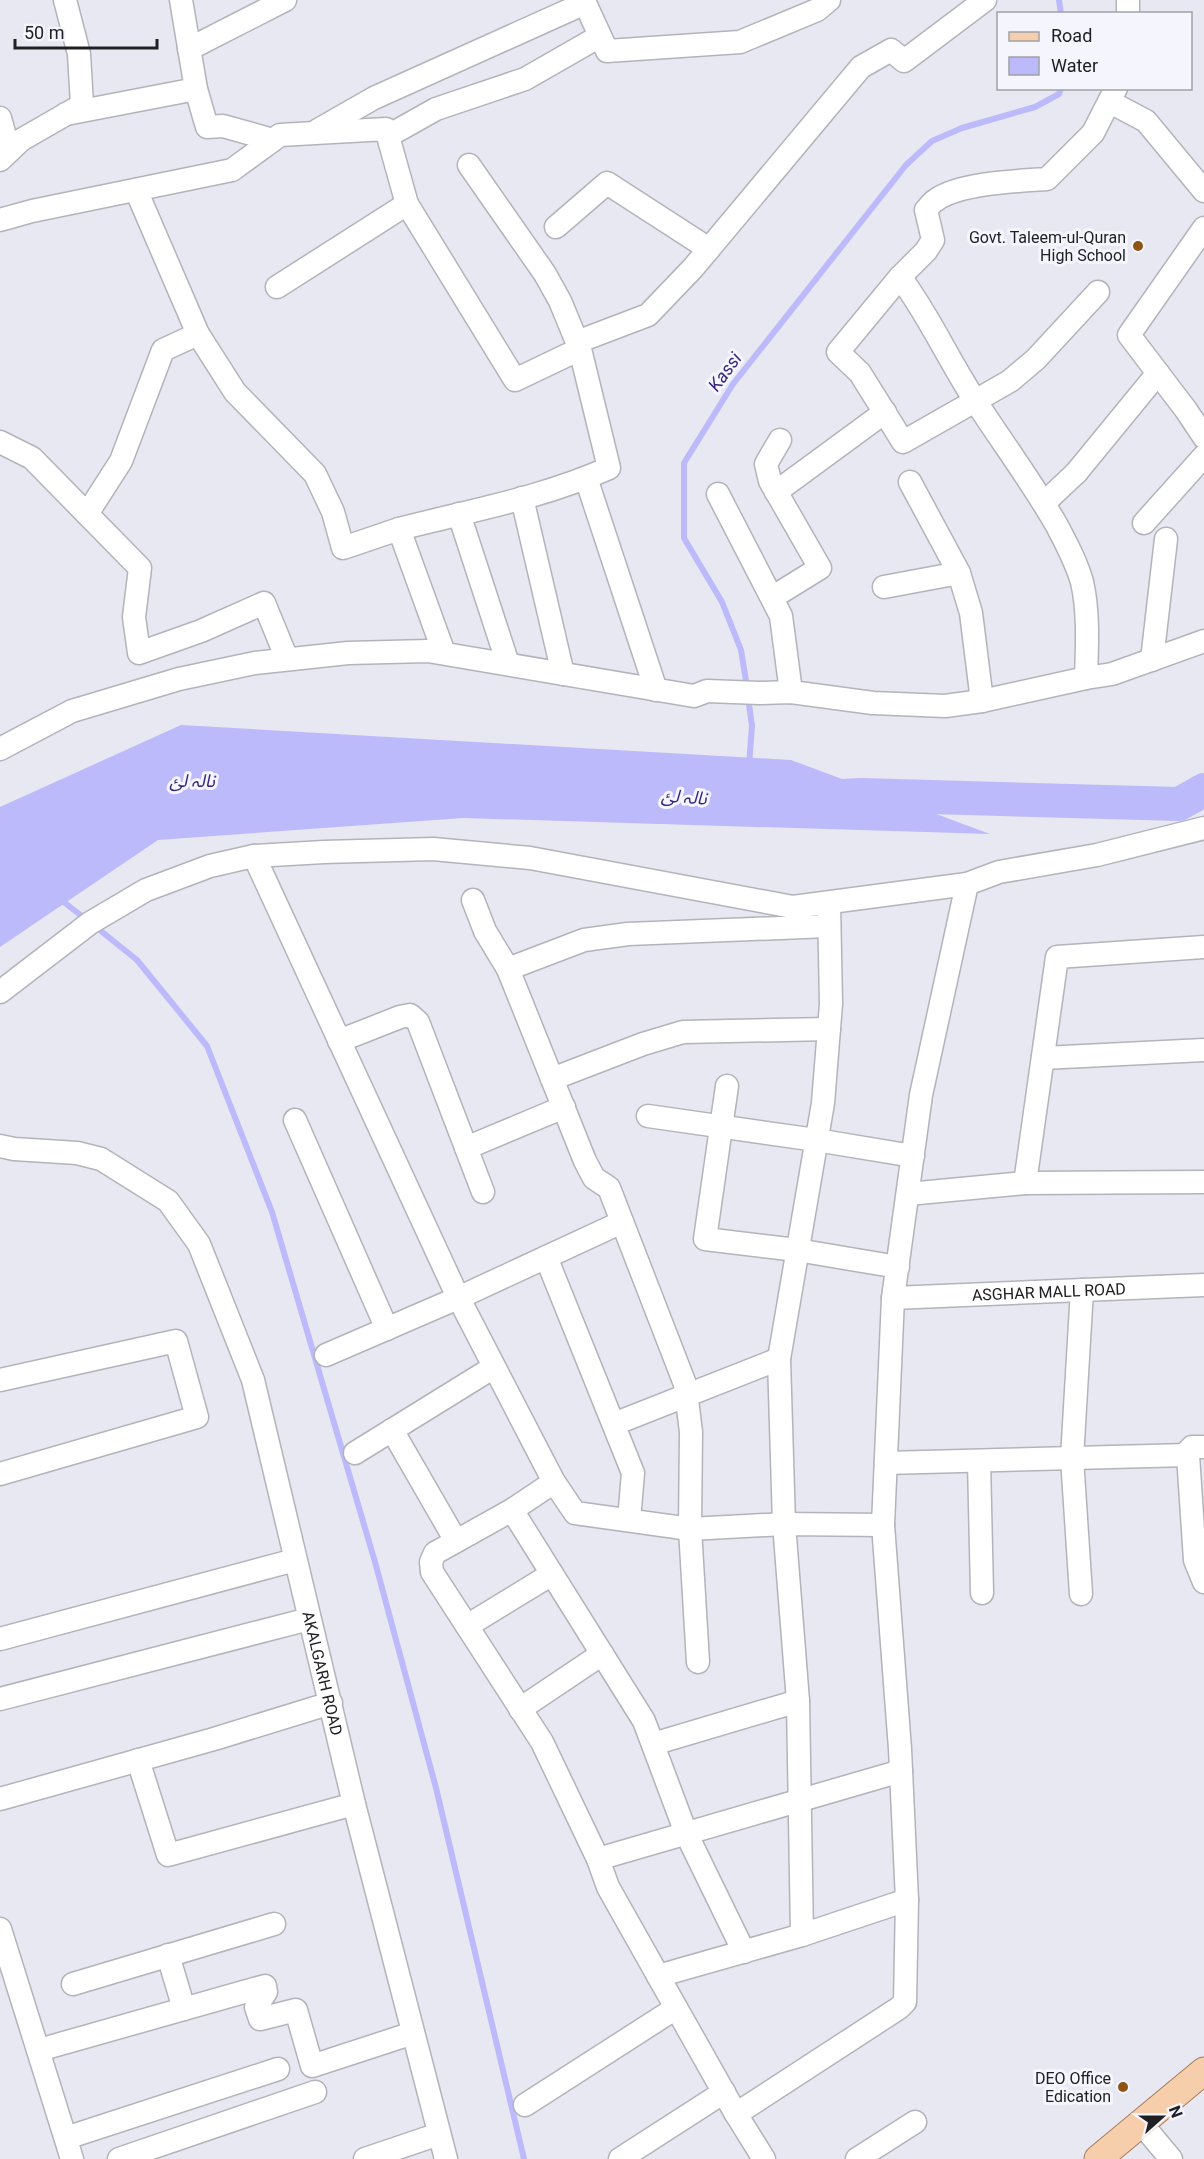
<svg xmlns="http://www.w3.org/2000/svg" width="1204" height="2159" font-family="Roboto,'Noto Sans Arabic',sans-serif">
  <rect width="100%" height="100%" fill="#e8e8f2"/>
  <path fill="#bcbafa" d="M181 725 791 760 990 834 463 818 158 840 0 947V807Z"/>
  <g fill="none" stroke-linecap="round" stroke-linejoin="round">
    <path stroke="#bcbafa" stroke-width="6" d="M1059 0 1061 14
      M747 687 741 650 722 602 684 538V463L733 384 906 165 932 141 962 128 1035 107 1059 94 1061 88
      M748 697 752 726 749 765
      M60 899 88 921
      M96 927 137 960 207 1046 272 1212 375 1562 436 1788 524 2159"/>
    <path stroke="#bcbafa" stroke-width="34" d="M841 796 861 795 1179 804 1204 790"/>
    <g stroke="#b3b3bc" stroke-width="25">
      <g id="minor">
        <path d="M1128 0V14"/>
        <path d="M189 49 285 0"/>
        <path d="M196 89 207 127 223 126 273 140"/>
        <path d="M1110 102 1146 121 1204 191"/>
        <path d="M66 114 196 89 181 0"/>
        <path d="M0 118 9 151"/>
        <path d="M318 130 374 98 585 3 607 51 740 42 817 10 829 0"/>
        <path d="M388 136 436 109 525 79 600 36"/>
        <path d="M0 160 21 140 82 105 79 54 65 0"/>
        <path d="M469 165 545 274 560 301 577 342"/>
        <path d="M407 204 515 380 580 349 577 342 648 315 693 268 861 67 891 50 904 61 985 0"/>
        <path d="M0 220 32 211 232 170 280 135 386 129 407 204 277 287"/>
        <path d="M556 227 607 183 709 249"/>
        <path d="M1204 228 1129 335 1186 410 1204 437"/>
        <path d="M900 277C928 314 946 355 971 394 999 438 1030 479 1056 524 1066 543 1076 561 1082 582 1089 612 1087 648 1086 678"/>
        <path d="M1098 292 1036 359 1010 381 903 442 860 373 838 352 900 277 926 251 933 240 926 210C929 207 932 202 936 200 960 183 1017 181 1047 179L1093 133 1116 88"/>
        <path d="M198 334 235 392 315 474 333 512 343 548 399 529 444 653"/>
        <path d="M0 442 32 458 140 568 134 617 139 653 201 631 264 603 287 659"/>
        <path d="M1076 473 1158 373"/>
        <path d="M586 478 656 690"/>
        <path d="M910 482 959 573 971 613 982 701"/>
        <path d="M776 492 885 412"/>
        <path d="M718 494 781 616 791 692"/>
        <path d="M522 498 563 674"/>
        <path d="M1044 503 1077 472"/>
        <path d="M87 514 121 461 163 350 198 334 136 190"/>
        <path d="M459 514 508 664"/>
        <path d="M1144 523 1204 456"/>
        <path d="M399 529C469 511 542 498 609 468L580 349"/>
        <path d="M884 587 959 573"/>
        <path d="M773 597 820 568 770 481 766 464 780 440"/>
        <path d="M1152 660 1166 539"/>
        <path d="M0 749 72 711 179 679 255 663 348 653 428 651 694 696 707 691 760 693 791 692 873 703 945 706 982 701 1086 678 1112 674 1204 641"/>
        <path d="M254 856 456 1293 554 1482 575 1513 690 1529 784 1524 883 1525"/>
        <path d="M473 900 485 931 508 969 585 1161 594 1178 609 1188 685 1384 691 1432 690 1529 698 1662"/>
        <path d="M508 969 584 940 628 934 829 926"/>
        <path d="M0 992 90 923 146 890 210 866 254 856 324 852 433 849 530 858 793 907 967 884 999 872 1097 855 1204 828"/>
        <path d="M339 1041 400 1017 410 1015 418 1022 483 1192"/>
        <path d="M1043 1058 1204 1050"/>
        <path d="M552 1079 643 1044 683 1032 829 1029"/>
        <path d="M727 1086 705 1239 797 1250 898 1267"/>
        <path d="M648 1116 816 1140 913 1156"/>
        <path d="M295 1120 387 1329"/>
        <path id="s1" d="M0 1146 14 1149 77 1153 101 1159 168 1201 199 1244 253 1380 354 1804 446 2159"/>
        <path d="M466 1148 564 1107"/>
        <path d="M1025 1183 1057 957 1204 947"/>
        <path d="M908 1194 1025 1183 1204 1182"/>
        <path d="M546 1257 633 1473 629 1520"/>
        <path id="s2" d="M893 1298 1204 1285"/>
        <path d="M326 1355 458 1298 622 1222"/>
        <path d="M0 1380 176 1341 197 1417 0 1474"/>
        <path d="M614 1424 779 1359"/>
        <path d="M392 1430 456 1541"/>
        <path d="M1204 1447H1192L1189 1450 1188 1455 1195 1560 1204 1582"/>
        <path d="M355 1453 494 1367"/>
        <path d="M979 1461 982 1593"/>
        <path d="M886 1463 1188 1455"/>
        <path d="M554 1482 512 1510 435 1553 431 1562 432 1572 542 1742 598 1859 608 1887 736 2114 764 2159"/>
        <path d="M512 1510 644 1721 686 1833 744 1952"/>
        <path d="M1081 1594 1072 1458 1082 1290"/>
        <path d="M467 1626 552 1574"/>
        <path d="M0 1639 295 1560"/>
        <path d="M0 1699 309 1619"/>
        <path d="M520 1709 602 1654"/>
        <path d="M653 1744 798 1701"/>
        <path d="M138 1760 168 1855 354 1804"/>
        <path d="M0 1799 214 1739 331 1703"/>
        <path d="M598 1859 901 1771"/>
        <path d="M0 1929 72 2159"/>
        <path d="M802 1935 798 1701 784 1524 779 1359 823 1103 831 1004 829 903"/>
        <path d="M168 1955 184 2009"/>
        <path d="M658 1976 802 1935 907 1900"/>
        <path d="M73 1984 274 1924"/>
        <path d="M39 2050 265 1986 266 1992 256 2007 260 2019 296 2010 312 2066 413 2033"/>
        <path d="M525 2105 676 2008"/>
        <path d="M736 2114 899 2008 905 2002 907 1900 900 1749 883 1525 893 1298 921 1095 967 884"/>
        <path d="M1141 2123 1171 2159"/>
        <path d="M66 2138 278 2069"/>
        <path d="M119 2159 315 2092"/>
        <path d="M365 2159 439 2134"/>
        <path d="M620 2159 724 2092"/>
        <path d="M857 2159 915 2122"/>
      </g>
    </g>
    <g stroke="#a87c58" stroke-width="29">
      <path id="major" d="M1098 2159 1204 2071"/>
    </g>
    <use href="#minor" stroke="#fff" stroke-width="22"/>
    <use href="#major" stroke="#f7ceac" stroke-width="27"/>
  </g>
  <g fill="#8f5314" stroke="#f5f5fd" stroke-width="2">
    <circle cx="1138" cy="246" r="6"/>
    <circle cx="1123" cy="2087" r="6"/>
  </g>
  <g text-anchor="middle" stroke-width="6" stroke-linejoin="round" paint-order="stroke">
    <g font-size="16" fill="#202023" stroke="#f5f5fd" text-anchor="end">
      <text x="1126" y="243">Govt. Taleem-ul-Quran<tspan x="1126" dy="18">High School</tspan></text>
      <text x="1111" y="2084">DEO Office<tspan x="1111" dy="18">Edication</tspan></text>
    </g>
    <g font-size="16" fill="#202023" stroke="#f5f5fd">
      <text dy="6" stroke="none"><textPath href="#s2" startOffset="156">ASGHAR MALL ROAD</textPath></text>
      <text dy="6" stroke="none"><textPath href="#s1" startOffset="682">AKALGARH ROAD</textPath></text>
    </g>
    <g font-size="18" font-style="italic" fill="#37247e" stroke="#f5f5fd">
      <text transform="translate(725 372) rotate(-54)" y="6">Kassi</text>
      <text x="192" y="787">نالہ لئ</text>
      <text transform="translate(684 797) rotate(4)" y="6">نالہ لئ</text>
    </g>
  </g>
  <rect x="997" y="12" width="195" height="78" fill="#f5f5fd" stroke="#a0a0a6" stroke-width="1.5"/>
  <rect x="1009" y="32" width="30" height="9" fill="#f7ceac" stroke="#a0a0a6" stroke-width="1.5"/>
  <text x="1051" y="42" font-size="18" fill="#202023">Road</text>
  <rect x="1009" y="57" width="30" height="18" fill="#bcbafa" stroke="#a0a0a6" stroke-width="1.5"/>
  <text x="1051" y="72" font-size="18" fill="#202023">Water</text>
  <g transform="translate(1162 2117) rotate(69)" stroke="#f5f5fd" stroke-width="4.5" paint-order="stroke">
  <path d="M0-4.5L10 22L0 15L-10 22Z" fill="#202023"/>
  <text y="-9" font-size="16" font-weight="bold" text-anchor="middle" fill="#202023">N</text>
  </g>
  <path d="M15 39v9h142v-9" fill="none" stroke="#202023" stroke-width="3"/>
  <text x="24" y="39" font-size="18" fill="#202023" stroke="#f5f5fd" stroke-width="4.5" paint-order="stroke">50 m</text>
</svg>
